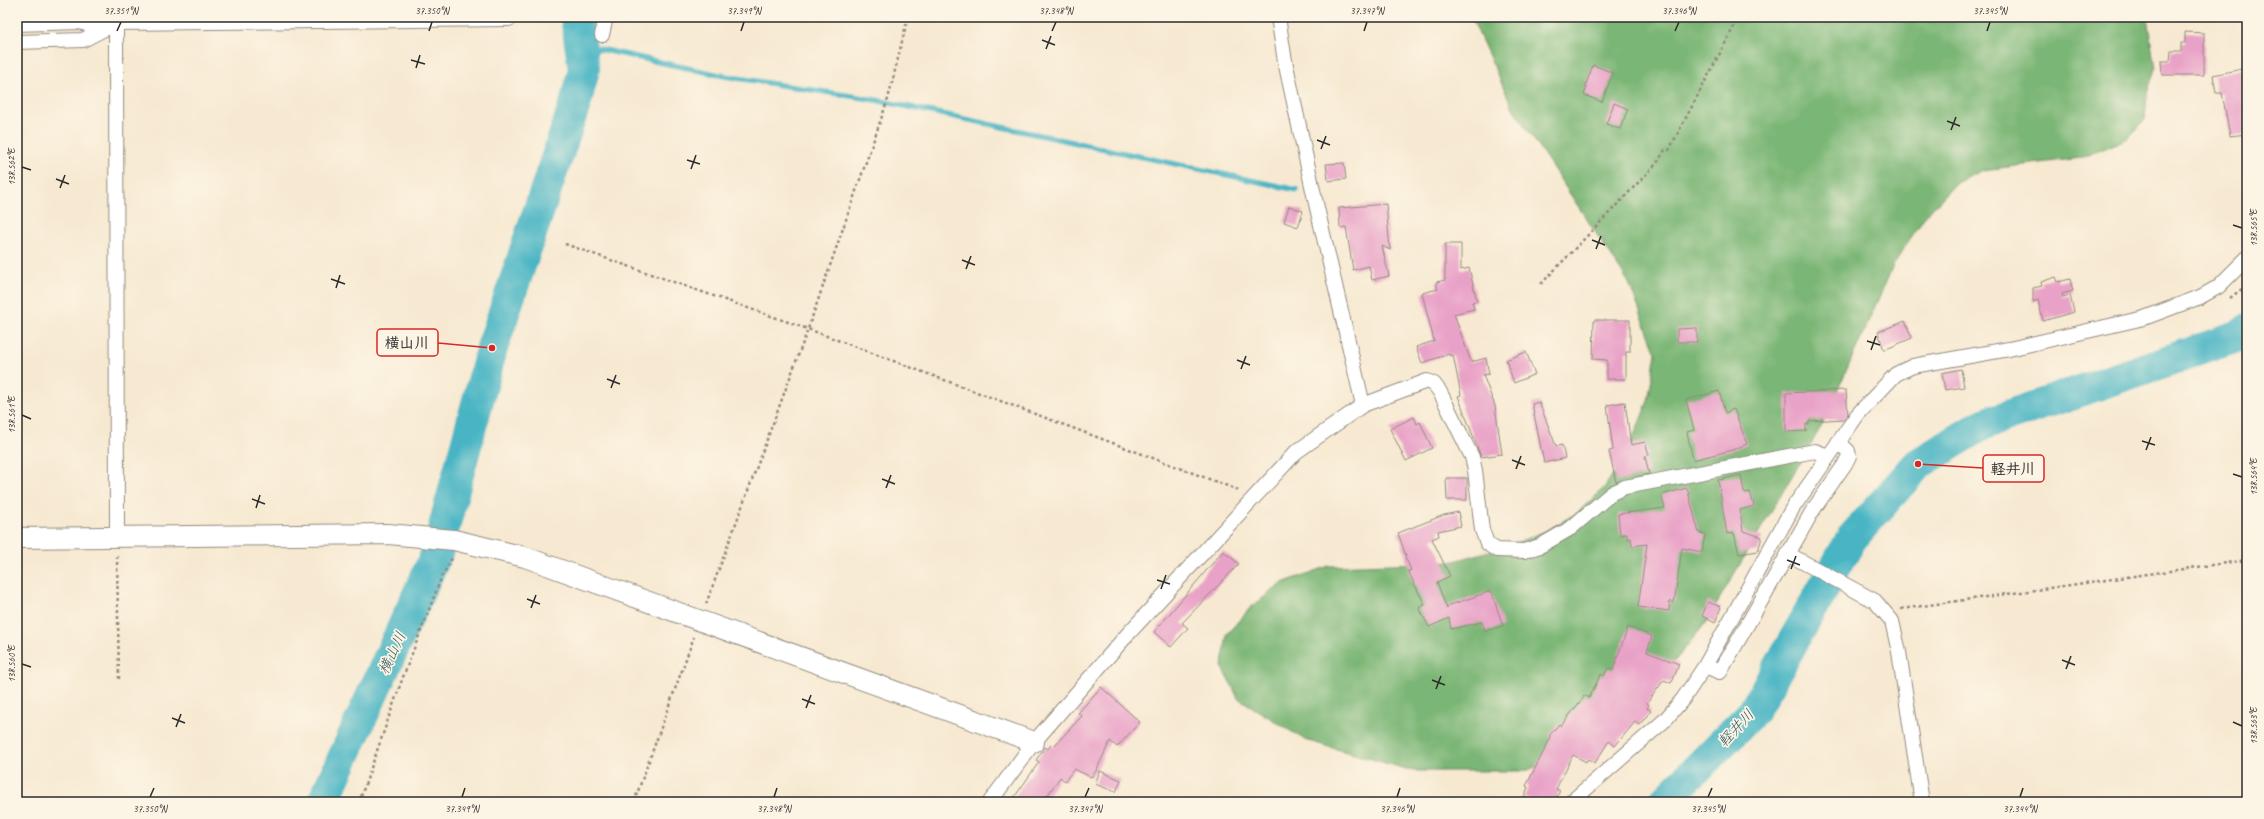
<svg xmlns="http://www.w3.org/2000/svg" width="2264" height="819" font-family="Caveat,'Klee One',sans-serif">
  <rect width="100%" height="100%" fill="#fcf5e5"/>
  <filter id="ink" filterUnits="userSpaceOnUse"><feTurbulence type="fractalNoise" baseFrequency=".025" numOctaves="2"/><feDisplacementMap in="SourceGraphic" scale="8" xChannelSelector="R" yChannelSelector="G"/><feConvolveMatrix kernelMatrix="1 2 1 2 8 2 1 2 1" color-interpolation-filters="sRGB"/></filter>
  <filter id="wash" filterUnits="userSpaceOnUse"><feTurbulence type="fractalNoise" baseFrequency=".012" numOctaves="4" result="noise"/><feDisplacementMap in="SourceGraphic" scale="16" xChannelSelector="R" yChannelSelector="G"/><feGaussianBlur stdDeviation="0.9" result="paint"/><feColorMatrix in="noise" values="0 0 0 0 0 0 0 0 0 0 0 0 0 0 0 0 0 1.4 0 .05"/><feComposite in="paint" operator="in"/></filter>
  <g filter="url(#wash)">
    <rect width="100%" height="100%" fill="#f7e9d1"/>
    <path fill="#7ab674" stroke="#527050" d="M1471 17H2147L2155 69 2147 94 2145 120 2128 138 2081 158 1983 170 1955 184 1923 219 1894 264 1821 427 1704 625 1647 695 1596 739 1526 771H1413L1305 740 1238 698 1222 666 1227 634 1250 608 1282 583 1329 566 1451 562 1507 546 1544 532 1577 513 1604 488 1627 453 1648 401 1656 353 1629 283 1513 108Z"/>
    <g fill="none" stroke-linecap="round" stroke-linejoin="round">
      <path stroke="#48b5c4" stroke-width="5.5" d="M581 45 724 76 876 100 1297 190"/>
      <path stroke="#48b5c4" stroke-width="32" d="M323 802 437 553 492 348 576 101 584 69 576 17
        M1664 802 1753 712 1852 538 1918 464 1984 424 2239 336 2247 330"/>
    </g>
    <g id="blocks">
      <path fill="#e9a2c7" d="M2185 32 2204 33V75H2162L2161 61H2170L2171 51H2181V43H2185Z
        M1593 65 1613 73 1602 102 1584 95 1587 87H1585Z
        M2247 68V134L2230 136 2222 93H2216L2213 75Z
        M1614 103 1628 109 1620 129 1606 124Z
        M1344 163 1346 179 1328 181 1326 164Z
        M1386 204 1390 250 1382 246 1389 276 1372 280 1369 266 1353 270 1346 227 1340 228 1339 208Z
        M1289 206 1303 211 1298 227 1284 222Z
        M1445 244H1461V270L1469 268 1477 301 1472 302 1474 309 1454 314 1471 362 1486 358 1489 374 1483 375 1495 406 1502 454 1481 457 1458 396 1461 395 1453 355 1450 356 1449 354 1422 363 1416 347 1434 341 1422 293 1438 289 1436 282 1445 280Z
        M2056 277 2058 282 2070 279 2073 291 2062 294 2063 297 2070 295 2074 312 2043 321 2038 300 2033 302V288L2042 286 2041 282Z
        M1594 320H1630V352H1626V379H1607V360L1593 359Z
        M1905 321 1912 338 1884 350 1878 332Z
        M1697 328V342H1677V329Z
        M1526 352 1535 374 1514 383 1506 360Z
        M1961 369 1964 387 1945 390 1942 373Z
        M1846 390 1848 414 1844 419 1809 421V424H1806V431L1786 432V393Z
        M1719 391 1725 413 1734 409 1747 444 1732 450 1693 460 1687 432 1694 430 1686 400Z
        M1539 402 1556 446 1562 445 1565 458 1544 463 1532 404Z
        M1625 402 1631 445 1645 442 1649 455 1645 456 1649 474 1616 482 1609 451 1613 450 1607 405Z
        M1414 417 1417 424 1420 422 1432 448 1406 461 1390 429Z
        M1741 475 1744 493 1750 492 1754 506 1740 510 1743 531 1762 537 1758 551 1739 554 1734 533 1727 534 1718 480Z
        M1446 478H1467V500H1447Z
        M1687 488 1699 533 1705 534 1702 552 1682 548 1674 603 1670 601 1669 611 1638 607 1647 544 1632 546 1631 538 1627 539V534L1620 535 1618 514 1665 508 1661 495Z
        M1458 512 1461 526 1438 531 1439 536 1432 539 1450 576 1437 582 1447 609V606L1491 591 1503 626 1485 631 1482 622 1451 629 1449 618 1429 627 1419 608 1425 605 1408 571 1411 570 1405 557 1406 556 1398 533 1444 515Z
        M1223 551 1239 564 1182 623 1188 628 1171 647 1154 632Z
        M1708 602 1721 607 1715 623 1702 616Z
        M1628 627 1652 636 1647 652 1679 664 1673 680 1671 683 1664 680 1647 703 1649 705 1647 708 1651 711 1639 725 1635 722 1615 746 1609 741 1595 763 1588 759 1586 762 1573 755 1556 789 1560 791 1554 802H1537L1524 797 1528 787 1526 786 1551 737 1549 736 1559 724 1561 726 1585 695 1589 698 1601 674 1604 676 1608 668 1613 670Z
        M1101 687 1140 722 1117 747 1110 741 1096 771 1091 777 1074 769 1065 781 1060 777 1043 802H1011L1039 762 1036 760 1045 747 1048 749 1051 745 1053 747 1082 716 1078 713Z
        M1100 771 1121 780 1116 792 1095 784Z"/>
    </g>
  </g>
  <g filter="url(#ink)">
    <use href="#blocks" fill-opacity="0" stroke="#918a7e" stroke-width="1"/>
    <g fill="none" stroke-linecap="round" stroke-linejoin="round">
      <g stroke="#918a7e" stroke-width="16">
        <path id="street" d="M116 17 117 537
          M1278 17 1285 61 1314 195 1363 405
          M17 24 79 22 105 29
          M602 35 606 17
          M17 42 83 40 116 23 509 19
          M1838 442 1848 451 1849 456 1845 464 1813 510 1788 554 1875 601 1892 621 1899 652 1922 802
          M1705 666 1720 672 1788 554
          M990 802 1034 742 1127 635 1296 452 1363 405 1427 381 1434 384 1440 392 1472 457 1475 470 1482 530 1487 543 1492 547 1497 550 1524 551 1540 546 1571 528 1612 493 1625 487 1815 451 1828 456
          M1571 802 1665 720 1683 699 1705 666 1792 509 1858 414 1896 374 1913 366 2009 349 2144 318 2200 297 2218 287 2247 258"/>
      </g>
      <g stroke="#918a7e" stroke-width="22">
        <path id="secondary" d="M17 538 388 534 454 540 525 557 1034 742"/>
      </g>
      <path stroke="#918a7e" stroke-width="2.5" stroke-dasharray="3 3" stroke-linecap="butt" d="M565 244 808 329 1241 491
        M1541 284 1657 163 1665 150H1669L1739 17
        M2230 298 2247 285
        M117 556 119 681
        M706 604 808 329 888 99 908 17
        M1901 609 2247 560
        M359 802 403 677 442 576 452 558
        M634 802 694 637"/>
      <use href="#street" stroke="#fff" stroke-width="14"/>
      <use href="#secondary" stroke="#fff" stroke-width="20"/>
    </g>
  </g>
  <path fill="none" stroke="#2b2b2b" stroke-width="1.5" d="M117 31 121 22M429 31 432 22M741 31 744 22M1052 31 1056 22M1364 31 1367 22M1675 31 1679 22M1987 31 1990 22M1042 40 1055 45M1046 49 1051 36M411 60 425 64M416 68 420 55M1947 121 1960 126M1951 130 1956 117M1317 140 1330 145M1321 149 1326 136M687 160 700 164M22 167 31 170M691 169 696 155M56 179 69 184M60 188 65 175M2233 225 2242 228M1592 240 1605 245M1596 249 1601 236M962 260 975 265M966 269 971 256M331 279 345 284M336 288 340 275M1867 341 1880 345M1871 350 1876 336M1237 360 1250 365M1241 369 1246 356M607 379 620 384M611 388 616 375M22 415 31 419M2142 441 2155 445M2146 450 2151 437M1512 460 1525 465M1516 469 1521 456M2233 474 2242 477M882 479 895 484M886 488 891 475M252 499 265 504M256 508 260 495M1787 560 1800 565M1791 569 1796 556M1157 580 1170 584M1161 589 1166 575M527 599 540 604M531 608 536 595M2062 660 2075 665M22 664 31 667M2066 669 2071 656M1432 680 1445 685M1436 689 1441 676M802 699 815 704M806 708 811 695M172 718 185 723M2233 722 2242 726M176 727 181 714M150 797 154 788M462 797 465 788M774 797 777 788M1085 797 1089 788M1397 797 1400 788M1708 797 1712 788M2020 797 2023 788"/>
  <g text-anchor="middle" stroke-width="3.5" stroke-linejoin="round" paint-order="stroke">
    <g font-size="15" font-style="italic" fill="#355b61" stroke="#fcf5e5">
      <text transform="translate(392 653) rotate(-65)" y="5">横山川</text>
      <text transform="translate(1736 728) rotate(-47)" y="5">軽井川</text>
    </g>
  </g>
  <path fill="none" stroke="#d62828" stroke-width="1.5" d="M492 348L438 343M1918 464L1983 468"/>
  <g fill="#d62828" stroke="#fcf5e5" stroke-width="1.5">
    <circle cx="492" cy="348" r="4"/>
    <circle cx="1918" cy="464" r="4"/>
  </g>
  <g fill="#fcf5e5" stroke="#d62828" stroke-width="1.5">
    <rect x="377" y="329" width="61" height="27" rx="4"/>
    <rect x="1983" y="455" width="61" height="27" rx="4"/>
  </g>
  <g font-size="15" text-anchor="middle" font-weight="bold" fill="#2b2b2b">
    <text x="407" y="348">横山川</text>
    <text x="2013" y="474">軽井川</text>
  </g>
  <rect width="2264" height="819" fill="none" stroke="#fcf5e5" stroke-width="44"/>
  <rect x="22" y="22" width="2220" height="775" fill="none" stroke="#2b2b2b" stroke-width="1.5"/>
  <g font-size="10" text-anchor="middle" fill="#2b2b2b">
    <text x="121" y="14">37.351°N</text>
    <text x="432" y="14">37.350°N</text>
    <text x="744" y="14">37.349°N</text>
    <text x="1056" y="14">37.348°N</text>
    <text x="1367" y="14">37.347°N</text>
    <text x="1679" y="14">37.346°N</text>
    <text x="1990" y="14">37.345°N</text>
    <text transform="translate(11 167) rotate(-90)" y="4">138.562°E</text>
    <text transform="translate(2253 228) rotate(-90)" y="4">138.565°E</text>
    <text transform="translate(11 415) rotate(-90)" y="4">138.561°E</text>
    <text transform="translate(2253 477) rotate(-90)" y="4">138.564°E</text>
    <text transform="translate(11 664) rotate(-90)" y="4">138.560°E</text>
    <text transform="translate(2253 726) rotate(-90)" y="4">138.563°E</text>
    <text x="150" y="812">37.350°N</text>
    <text x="462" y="812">37.349°N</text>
    <text x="774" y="812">37.348°N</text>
    <text x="1085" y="812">37.347°N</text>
    <text x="1397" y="812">37.346°N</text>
    <text x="1708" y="812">37.345°N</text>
    <text x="2020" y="812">37.344°N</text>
  </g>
</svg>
